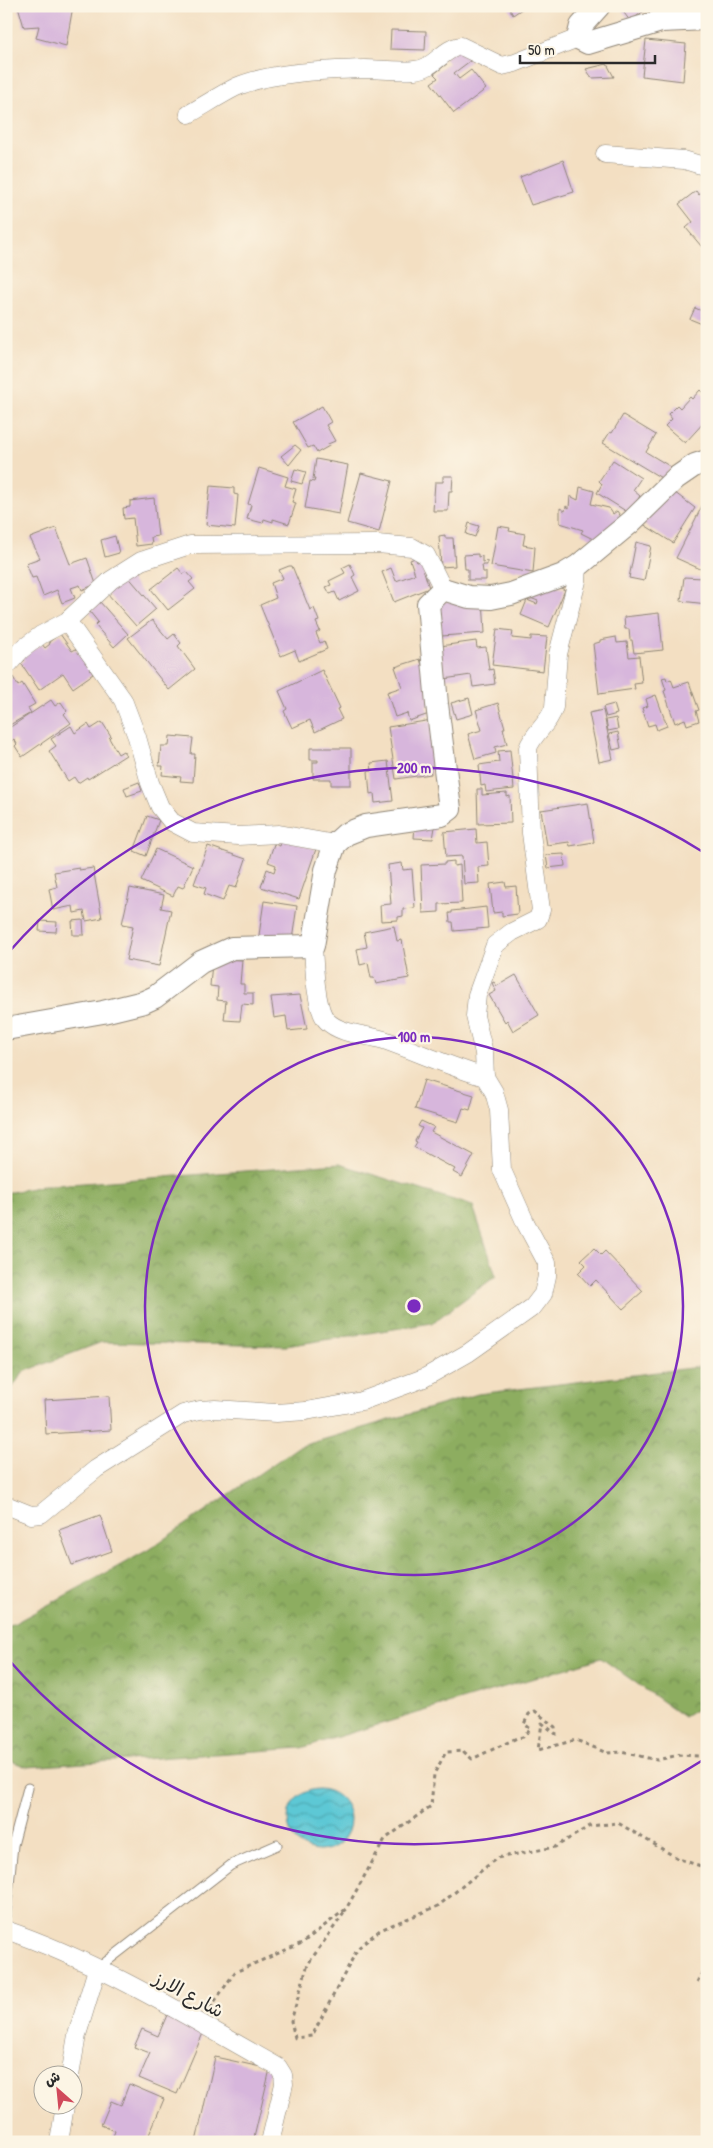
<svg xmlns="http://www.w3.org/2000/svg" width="713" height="2148" font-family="'Patrick Hand','Playpen Sans Arabic',sans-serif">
  <defs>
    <pattern id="forest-crowns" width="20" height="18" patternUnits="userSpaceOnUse" patternTransform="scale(1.25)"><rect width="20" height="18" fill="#8dad61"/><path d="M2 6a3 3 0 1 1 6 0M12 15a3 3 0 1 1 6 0" fill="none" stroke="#738d50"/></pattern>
    <pattern id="water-waves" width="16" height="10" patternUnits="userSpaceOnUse" patternTransform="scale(1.25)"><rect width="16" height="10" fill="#5dc8d5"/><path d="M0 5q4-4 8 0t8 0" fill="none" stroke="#4da3ad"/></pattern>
  </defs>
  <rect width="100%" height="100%" fill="#fcf5e5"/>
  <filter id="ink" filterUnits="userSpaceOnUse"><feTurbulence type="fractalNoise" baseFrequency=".02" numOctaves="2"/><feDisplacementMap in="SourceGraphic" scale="10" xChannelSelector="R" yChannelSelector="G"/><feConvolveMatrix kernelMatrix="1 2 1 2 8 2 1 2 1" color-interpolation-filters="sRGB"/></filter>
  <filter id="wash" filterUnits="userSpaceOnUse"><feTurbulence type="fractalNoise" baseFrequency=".0096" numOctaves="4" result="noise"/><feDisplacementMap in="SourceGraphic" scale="20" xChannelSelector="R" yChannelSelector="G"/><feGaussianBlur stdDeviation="1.12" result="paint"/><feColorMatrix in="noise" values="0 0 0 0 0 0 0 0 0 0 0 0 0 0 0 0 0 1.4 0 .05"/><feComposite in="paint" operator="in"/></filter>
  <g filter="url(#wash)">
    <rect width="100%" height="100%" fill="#f3dfc2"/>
    <path fill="url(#forest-crowns)" stroke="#5c6c46" d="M339 1164 473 1206 496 1276 432 1323 286 1346 102 1342 23 1372 6 1397V1193L43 1186Z
      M707 1366V1703L684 1717 601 1658 301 1748 27 1767 6 1759V1626L15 1623 148 1550 298 1447 478 1394Z"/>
    <path fill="url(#water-waves)" stroke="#447a80" d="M288 1820a31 31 0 1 1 62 0a31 31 0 1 1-62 0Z"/>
    <g id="blocks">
      <path fill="#d7b6dc" d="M18 6H73L66 46 36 38 39 26 24 27Z
        M508 6H526L513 15Z
        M619 6H651L630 21Z
        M391 30 426 31 425 50 390 49Z
        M646 40 686 44 683 81 642 76Z
        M459 46 470 61 454 73 459 79 471 70 486 89 454 113 431 83 438 78 434 74 448 63 444 58Z
        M607 64 614 77 592 78 586 69Z
        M563 160 574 192 531 205 520 177Z
        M706 189 707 190V253L686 228 693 222 679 204 696 191 699 195Z
        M695 308 707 313V326L690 319Z
        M700 390 707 396V422L706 420 685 443 665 426 672 419 668 414 677 405 680 408 690 397 692 399Z
        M322 406 331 422 326 425 335 441 328 444 329 446 317 453 313 446 308 448 293 422Z
        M623 415 656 435 646 452 671 467 663 479 603 443 610 432 612 433Z
        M295 445 301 450 289 465 281 456Z
        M316 459 348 465 339 514 305 508 310 481 314 482 315 479H313Z
        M613 460 641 478 633 490 640 496 629 513 597 493 602 484 599 481Z
        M259 468 288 477 285 486 296 489 292 502 296 503 289 524 273 519V522L264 519 263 523 247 519 251 505 248 504Z
        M295 469 306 472 302 484 291 481Z
        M361 473 392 481 379 532 347 523Z
        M443 476H453L452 491H449L448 511H433L435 482H443Z
        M210 486 234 488V494L238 495 235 528 206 525Z
        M580 487 594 491 591 504 609 508 613 514 617 511 624 521 593 539 581 533 583 530 560 523V508L565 511 566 506 569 508 570 496 578 500Z
        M670 489 695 508 673 543 643 524Z
        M154 498 158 536 151 537 152 544 136 546 133 518 124 519 123 508 130 507V501Z
        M705 500H707V572L676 558Z
        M469 523 479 526 475 537 466 534Z
        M498 526 510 528 509 531 525 534 523 545 535 547 533 573 491 566Z
        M56 528 70 564 87 558 96 584 82 590 80 585 71 588 75 598 62 603 57 590 43 596 36 577 32 578 26 563 40 558 30 538Z
        M445 535V538H453L455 566 441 567 439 536Z
        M115 536 119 553 105 557 101 540Z
        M636 542 651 546 644 581 629 578Z
        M478 554V557L482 556V562L487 561V565H482L483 572H486V580H468V569H465L464 555Z
        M415 558 417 562 421 561 429 588 394 602 382 572 391 568 396 581 415 574 410 560Z
        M350 564 355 575 352 577 359 591 339 601 335 592 330 594 326 587 331 585 329 581 345 573 342 568Z
        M289 566H292L310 610 314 608 319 621 316 622 320 631 316 633 320 643 324 641 327 649 299 661 295 650 281 656 260 605 276 598 271 583 283 578 279 570Z
        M178 568 183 574 187 572 193 579 189 582 195 589 168 610 151 589Z
        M126 574 156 609 136 626 107 593Z
        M684 577 703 578 702 580H707V604L681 601Z
        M548 582 565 590 549 627 521 615 527 600 537 604 538 601 528 597Z
        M483 599 485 633 441 636 439 602Z
        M100 602 128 634 114 647 95 625 98 622 90 612Z
        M659 613 663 650 634 653 632 640H630L629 629H625L624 617Z
        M152 620 168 639 174 634 181 643 178 646 195 669 169 690 128 638Z
        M497 629 513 631 512 638 531 640V636L547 637 543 671 492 665Z
        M60 634 72 651 76 649 93 674 73 688 63 673 39 690 21 663 25 660 22 657 42 644 45 648 50 644 49 642Z
        M616 637 617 643 627 642 629 657 639 656 642 683 634 684 635 689 599 694 593 644 600 642V640Z
        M476 641 477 648 486 647 489 670 493 669 495 684 473 687 471 675 444 679 440 646Z
        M420 659 427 681 431 704 426 706 429 714 409 721 407 713 395 717 387 692 402 687 395 667Z
        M322 670 340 708 337 709 342 719 315 732 310 720 292 728 284 711 287 709 279 691Z
        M13 677 18 686 22 683 35 704 28 708 31 713 6 727V681Z
        M666 677 667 681 671 679 674 687 689 682 699 710 696 711 699 721 687 725 685 719 675 723 664 691 666 690 662 678Z
        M656 695 667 726 657 730 655 724 648 726 642 708 648 706 646 699Z
        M469 698 473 714 456 719 451 703Z
        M51 700 55 706 61 702 67 711 64 714 71 723 22 757 15 746 17 744 14 739 10 742 6 736V730Z
        M498 703 505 728H503L507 744 495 747 496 753 475 759 468 734 482 730 476 710Z
        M614 704 617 714 606 717 603 707Z
        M603 710 613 759 599 762 589 713Z
        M616 718 618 729 608 731 606 720Z
        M432 720 435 766H430L431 774 396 779 388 727Z
        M102 722 111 736 109 738 118 754 123 751 126 755 88 779 87 777 78 783 74 777 68 781 49 751 56 746 51 739 71 726 75 733 88 724 91 729Z
        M618 732 621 748 613 750 609 734Z
        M170 736 193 738 191 754H195L193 782 180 781 181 777 162 775 163 766H159L161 746H169Z
        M310 748H351V785H331V779H313V762H318V760H310Z
        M510 750 514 789 486 792 485 785 481 786 479 765 499 762 498 751Z
        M388 761 393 801 375 803 374 793 370 794 368 771H372L371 763Z
        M139 782 142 791 127 796 124 788Z
        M477 789H482V795L507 793V797L510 796 511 823 478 824Z
        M588 803 594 842 570 846 569 842 547 845 541 810Z
        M147 816 159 820 146 856 134 851Z
        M415 825 435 827 433 839 414 838Z
        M476 829 477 843 487 842 489 866 478 867 479 883 464 884 462 856 446 857 444 832Z
        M282 838 316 849 299 899 261 887 267 869 274 872 276 865 268 862 274 844 280 846Z
        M208 846 246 859 236 888 229 886 223 901 204 894 206 888 194 884Z
        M156 849 193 866 183 888 178 886 173 896 141 881Z
        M564 854 565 866 548 868 546 855Z
        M454 861V866L460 865 462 903 439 904V912L423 913 421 865 445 864V862Z
        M402 863 403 870 412 869 415 908 403 909V916L398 917V920L381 921 380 905 391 904 388 865Z
        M79 868V870L93 868 102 918 86 921 84 911 74 913 73 906 53 910 49 889 57 887 54 872Z
        M505 882 506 887 516 886 518 914 502 916V912L493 913 490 884Z
        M130 888 164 895 161 908 171 910 159 966 126 960 133 926 122 924Z
        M264 901 297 906 292 940 259 935Z
        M486 907 488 928 454 931 453 922H450L449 913H452V911Z
        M83 920 84 935H73L72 921Z
        M40 921 57 922 56 932 39 931Z
        M394 926 397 941 402 940 409 978 376 984 374 978H371L368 963 360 965 357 949 367 947 364 932Z
        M219 959 242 960 240 984H244V993H253V1005L242 1004 240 1021 224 1020 226 1001 217 1000 218 987 210 986 212 962Z
        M516 975 539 1015 513 1031 507 1020 505 1022 489 995 496 991 492 983 494 982 497 986Z
        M300 995 307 1029 288 1031 286 1016 274 1018 271 997Z
        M424 1080 474 1095 470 1110 463 1108 458 1122 415 1109Z
        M421 1121 434 1127 431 1132 474 1155 462 1177 453 1172 455 1169 414 1147 417 1142 415 1141 422 1128 418 1126Z
        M594 1248 601 1255 605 1251 643 1291 623 1309 596 1280 590 1286 578 1273 586 1265 581 1260Z
        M109 1396 111 1430 46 1434 44 1400Z
        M100 1515 112 1551 72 1565 59 1530Z
        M167 2015 204 2031 177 2094 139 2078 150 2053 134 2047 142 2029 158 2036Z
        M215 2057 270 2069 253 2142H196Z
        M129 2084 164 2099 146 2142H111L115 2131 101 2125 111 2101 121 2105Z"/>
    </g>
  </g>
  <g filter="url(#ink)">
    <use href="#blocks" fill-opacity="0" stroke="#8f8576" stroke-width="1"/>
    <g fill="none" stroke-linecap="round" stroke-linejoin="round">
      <g stroke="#8f8576" stroke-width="11">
        <path id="service" d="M6 1914 13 1845 28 1788
          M97 1969 231 1865 277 1845"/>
      </g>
      <g stroke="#8f8576" stroke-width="19">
        <path id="minor" d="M189 114C205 105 220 95 236 87 270 72 327 70 365 69 381 69 398 72 415 70 434 69 443 48 461 46L502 66 515 63 578 38
          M605 154 684 160 707 167
          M67 621 123 700 137 737 150 783 160 807 172 822 193 833 238 836 279 834 335 844
          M6 667 21 650 41 635 67 621 111 580 141 561 190 545 377 544 412 547 426 555 443 589
          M485 1077 484 1053 475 1016 477 995 495 945 512 932 538 919 541 910 531 833 528 748C534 732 550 723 554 707L558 654 577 581 578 566
          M6 1505 31 1515 41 1514 96 1469 183 1414 200 1410 215 1409 276 1413 306 1411 362 1401 424 1378 468 1353 533 1307 543 1294 547 1276V1263L526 1224 502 1170 499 1110 494 1092 485 1077C451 1067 418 1052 384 1040 366 1034 341 1035 327 1021 315 1009 314 963 313 946
          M6 1930C102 1963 190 2018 278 2067L283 2075 284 2084 270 2142
          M70 2076 77 2035 97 1969
          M59 2142 65 2106"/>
      </g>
      <g stroke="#8f8576" stroke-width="24">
        <path id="tertiary" d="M599 6 581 26 578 38 588 43 661 21 707 19
          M6 1029 103 1012 144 1002 155 997 201 962 232 948 313 946 326 870 335 844 346 834 366 826 442 815 450 809 437 704 428 604 443 589 469 597 491 598 511 594 563 575 578 566 631 522 676 478 695 465 707 461"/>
      </g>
      <path stroke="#8f8576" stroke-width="3" stroke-dasharray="4 4" stroke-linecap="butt" d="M344 1913 308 1964 291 2021 295 2038 312 2036 358 1948 380 1930 438 1906 497 1858 555 1847 590 1826 618 1823 679 1859 707 1868
        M697 1982 707 1965
        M210 2008 235 1972 302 1943 346 1909 385 1839 431 1806 434 1774 446 1752 463 1751 472 1759 517 1738 523 1737 531 1729 524 1724 529 1714 535 1711 555 1727 556 1734 542 1723 538 1750 576 1740 607 1753 621 1752 657 1760 679 1755 700 1756 707 1754"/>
      <use href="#service" stroke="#fff" stroke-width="9"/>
      <use href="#minor" stroke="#fff" stroke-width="18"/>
      <use href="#tertiary" stroke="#fff" stroke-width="22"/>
    </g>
  </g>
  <g fill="none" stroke="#7b2cbf" stroke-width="2.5">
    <circle cx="414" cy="1306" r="269"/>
    <path d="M703 1760A538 538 0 0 1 8 1659M8 953A538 538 0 0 1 703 852"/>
  </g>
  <g text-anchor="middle" stroke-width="4.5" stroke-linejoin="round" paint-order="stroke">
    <g font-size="19" fill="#2b2b2b" stroke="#fcf5e5">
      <text transform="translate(189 1994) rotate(28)" y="7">شارع الارز</text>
    </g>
  </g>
  <circle cx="414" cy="1306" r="8" fill="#7b2cbf" stroke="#fcf5e5" stroke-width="2.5"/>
  <g font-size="15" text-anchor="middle" font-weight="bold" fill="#7b2cbf" stroke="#fcf5e5" stroke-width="4.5" stroke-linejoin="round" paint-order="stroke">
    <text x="414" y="773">200 m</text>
    <text x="414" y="1042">100 m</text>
  </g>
  <rect width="713" height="2148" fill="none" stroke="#fcf5e5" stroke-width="25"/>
  <g transform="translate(58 2090) rotate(333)"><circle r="24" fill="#fcf5e5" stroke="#a8a49b"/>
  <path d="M0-4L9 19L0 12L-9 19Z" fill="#d1495b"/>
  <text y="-8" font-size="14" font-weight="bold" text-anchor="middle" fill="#2b2b2b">ش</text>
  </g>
  <path d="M520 55v8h135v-8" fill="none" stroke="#2b2b2b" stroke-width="2.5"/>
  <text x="528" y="55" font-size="15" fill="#2b2b2b" stroke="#fcf5e5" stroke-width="4" paint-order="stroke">50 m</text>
</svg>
